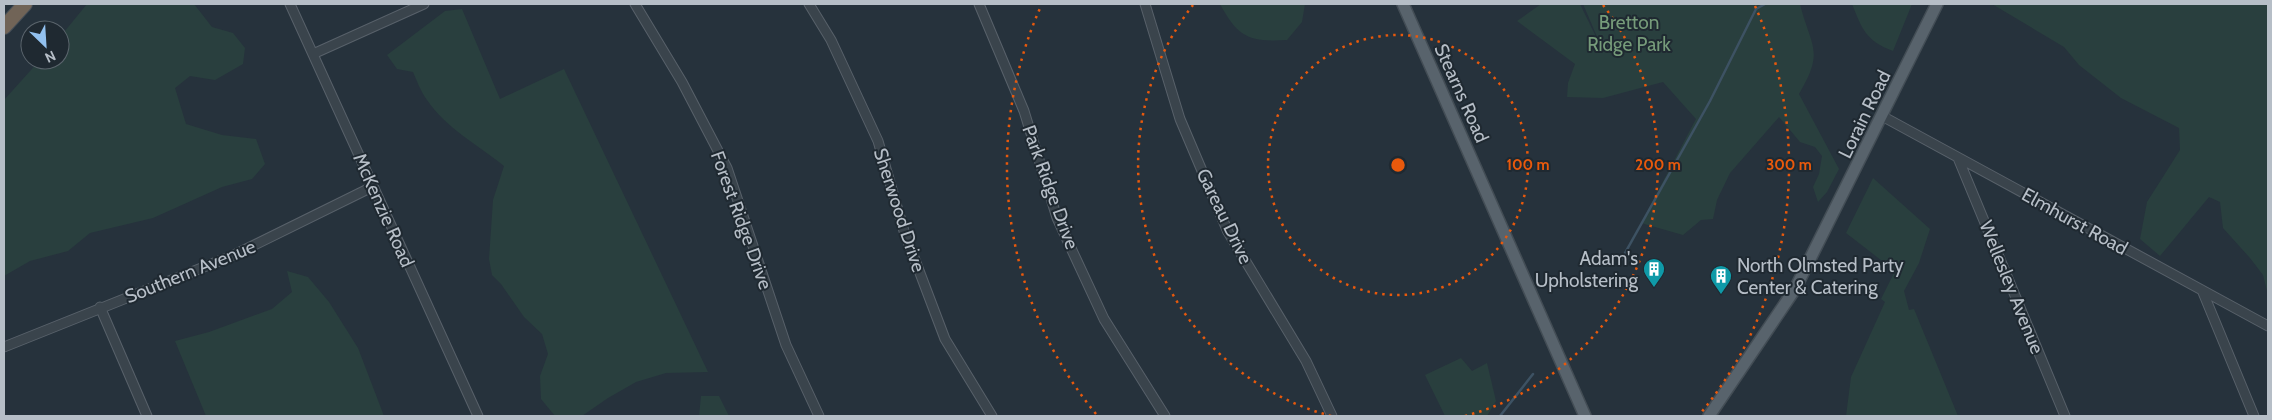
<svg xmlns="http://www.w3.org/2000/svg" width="2272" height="420" font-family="Cabin,sans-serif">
  <rect width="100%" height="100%" fill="#26323c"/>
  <path fill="#293f3e" d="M87 4H194L212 27 233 33 245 48 243 64 215 80 190 76 175 88 186 124 222 135 256 139 265 164 252 179 222 187 153 218 90 233 68 251 30 261 4 276V100L40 60H60V37Z
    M1220 4H1305L1302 22 1287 40C1250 42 1238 38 1220 4Z
    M1541 4H1580L1604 53 1583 4H1800C1811 48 1825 50 1799 94L1839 169 1827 192 1818 202 1813 187 1819 174 1822 156 1815 147 1800 142 1779 117 1730 173 1717 200 1713 219 1701 220 1683 235 1641 223 1696 119 1663 82 1603 98 1567 97 1568 83 1575 64 1517 21Z
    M1852 4H1912L1893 51C1866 41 1862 29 1852 4Z
    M1992 4H2268V295L2263 275 2250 258 2223 228 2220 202 2209 197 2160 256 2140 239 2147 202 2180 150 2179 128 2121 98 2079 65 2064 47Z
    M462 9 500 99 564 69 708 372 666 373 636 382 608 398 582 416H555L541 399 540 376 548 354 542 334 524 317 501 284 492 275 489 259 493 200 504 166C478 145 446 128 427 100 421 92 417 81 413 72L397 69 387 55 445 11Z
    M1873 178 1930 229 1919 263 1904 291 1909 310 1914 309 1958 416H1846L1851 377 1885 302 1881 299 1895 271 1846 233Z
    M287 271 308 277 329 302 358 348 384 416H206L175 341 209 332 272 309 292 292Z
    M1461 358 1472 371 1487 363 1496 401 1487 416H1445L1425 375Z
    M701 396H719L729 416H699Z"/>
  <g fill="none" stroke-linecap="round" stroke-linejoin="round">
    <path stroke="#3d5263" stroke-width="2.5" d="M1620 262 1710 101 1756 9 1765 4
      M1500 416 1533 374"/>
    <g stroke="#58616a" stroke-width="11">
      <path id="minor" d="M290 4 478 416
        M635 4 682 82 727 168 786 345 819 416
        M809 4 831 40 878 141 904 231 945 339 992 416
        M979 4 1024 111 1057 218 1104 319 1165 416
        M1145 4 1180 119 1228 232 1306 361 1332 416
        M313 54 424 4
        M1882 116 2268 326
        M1958 158 2065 416
        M2202 290 2254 416
        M100 307 147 416
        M4 347 234 255 372 187"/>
    </g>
    <g stroke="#434d55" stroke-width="14">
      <path id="major" d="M1403 4 1585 416
        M1709 416 1795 289 1937 4"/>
    </g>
    <g stroke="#454e57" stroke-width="16">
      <path id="highway" d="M4 27 25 4"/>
    </g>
    <use href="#minor" stroke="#3a444c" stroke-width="9"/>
    <use href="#major" stroke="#58636c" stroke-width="11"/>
    <use href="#highway" stroke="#716457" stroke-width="14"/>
  </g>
  <g fill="none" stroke="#e8590c" stroke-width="2.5" stroke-dasharray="2.5 5">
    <circle cx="1398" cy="165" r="130"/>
    <path d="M1331 416A260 260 0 0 1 1193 5M1603 5A260 260 0 0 1 1465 416"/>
    <path d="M1096 414A391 391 0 0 1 1041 6M1755 6A391 391 0 0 1 1700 414"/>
  </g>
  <defs>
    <g id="building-pin" transform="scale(1.125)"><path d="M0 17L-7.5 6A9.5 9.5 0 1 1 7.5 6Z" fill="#0f9aa8" stroke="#1f2931"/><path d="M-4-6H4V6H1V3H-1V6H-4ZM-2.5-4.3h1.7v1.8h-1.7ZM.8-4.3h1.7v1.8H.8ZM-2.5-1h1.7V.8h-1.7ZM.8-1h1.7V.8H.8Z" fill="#fff"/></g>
  </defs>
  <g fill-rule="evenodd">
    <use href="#building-pin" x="1654" y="269"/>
    <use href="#building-pin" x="1721" y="276"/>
  </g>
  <g text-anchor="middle" stroke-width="4" stroke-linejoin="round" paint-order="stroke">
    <g font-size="19" fill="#769b7a" stroke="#1f2931">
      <text x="1629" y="29">Bretton<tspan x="1629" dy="22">Ridge Park</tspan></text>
    </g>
    <g font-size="19" fill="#b6bec7" stroke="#1f2931">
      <text transform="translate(1462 93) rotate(66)" y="7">Stearns Road</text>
      <text transform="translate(1864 114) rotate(-64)" y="7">Lorain Road</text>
      <text transform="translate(1051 187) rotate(70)" y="7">Park Ridge Drive</text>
      <text transform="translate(384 210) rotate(66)" y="7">McKenzie Road</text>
      <text transform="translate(900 210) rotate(72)" y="7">Sherwood Drive</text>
      <text transform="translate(1225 216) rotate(64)" y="7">Gareau Drive</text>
      <text transform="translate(742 220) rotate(70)" y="7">Forest Ridge Drive</text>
      <text transform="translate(2075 221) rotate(29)" y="7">Elmhurst Road</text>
      <text transform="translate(190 271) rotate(-22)" y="7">Southern Avenue</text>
      <text transform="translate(2012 287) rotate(68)" y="7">Wellesley Avenue</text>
    </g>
    <g font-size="19" fill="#b6bec7" stroke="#1f2931" text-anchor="end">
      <text x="1638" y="265">Adam's<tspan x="1638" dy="22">Upholstering</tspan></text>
      <text x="1737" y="272" text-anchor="start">North Olmsted Party<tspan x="1737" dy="22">Center &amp; Catering</tspan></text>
    </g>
  </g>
  <circle cx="1398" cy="165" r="8" fill="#e8590c" stroke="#1f2931" stroke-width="2.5"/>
  <g font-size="15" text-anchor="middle" font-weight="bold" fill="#e8590c" stroke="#1f2931" stroke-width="4" stroke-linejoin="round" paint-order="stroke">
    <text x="1528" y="170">100 m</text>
    <text x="1658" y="170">200 m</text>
    <text x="1789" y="170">300 m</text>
  </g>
  <rect width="2272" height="420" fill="none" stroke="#b6bec7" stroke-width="10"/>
  <g transform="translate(45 45) rotate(155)"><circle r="24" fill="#1f2931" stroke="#5b656d"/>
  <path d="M0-4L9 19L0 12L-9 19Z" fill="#92c1ef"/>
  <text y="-8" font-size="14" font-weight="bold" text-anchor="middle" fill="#b6bec7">N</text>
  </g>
</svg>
